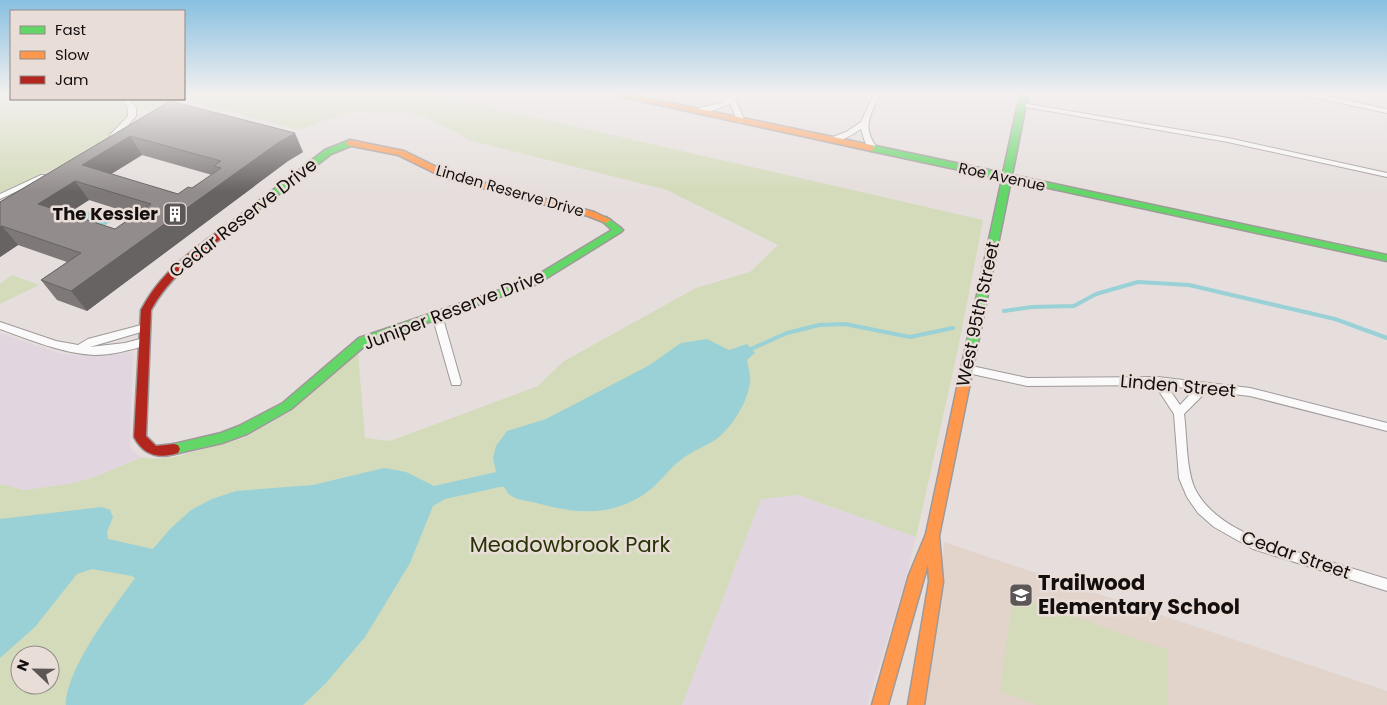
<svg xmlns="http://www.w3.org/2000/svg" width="1387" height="705" font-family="Poppins,sans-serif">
  <rect width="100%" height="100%" fill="#e5dedc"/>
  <path fill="#e1d6e0" d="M0 333 62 354 92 356 127 351 133 354 130 444 132 451 142 457 97 476 74 483 25 490 0 484Z
    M797 495 916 537 902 592 867 705H682L761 499Z"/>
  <path fill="#e2d3cb" d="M944 542 1387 691V705H923L934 649Z"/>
  <path fill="#d3dbba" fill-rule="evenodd" d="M0 94H11V99H184V94H433L983 220 958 349 916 537 798 495 761 499 682 705H0V484L25 490 74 483 97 476 142 457 153 459 175 457 244 438 290 412 358 352 365 438 390 441 538 386 564 361 696 288 750 272 778 245 667 190 472 141 426 117 410 113 348 112 299 130 186 100 128 113C119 146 30 178 0 193ZM20 655H50V685H20Z
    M12 275 39 285 0 304V284Z
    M1013 595 1168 650V705H1037L1000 691Z"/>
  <path fill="#99d1d6" d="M87 211 110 219 112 221 102 227 74 220Z
    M707 339 729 350 747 344 755 353 747 360C748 367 751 375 750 382 748 402 731 429 715 440 704 447 692 451 682 459 667 470 659 485 643 495 608 518 571 513 533 502 526 501 512 499 508 493 506 491 506 489 504 487H500L445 499 433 506 410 563 365 637 326 683 303 705H66C66 668 113 609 135 578L132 576 92 569 77 574 35 627 0 658V519L102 507 110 510 113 517 107 532 108 539 153 549 170 529 191 510 212 499 236 491 313 485 384 468 406 472 434 486 496 472 493 458 496 446 507 431 546 419 648 366 681 343Z"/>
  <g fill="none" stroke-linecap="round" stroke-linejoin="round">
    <path stroke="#99d1d6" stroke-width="4" d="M1004 311 1032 307 1074 306 1096 294 1138 282 1189 285 1335 319 1387 338
      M751 349 787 333 819 325 845 324 910 337 953 328"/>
    <g stroke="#9f9a99" stroke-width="2">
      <path id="street" d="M732 94H739L735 99 745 121 744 123H738L730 103C720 109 701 116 691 110L721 103Z
        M874 94H880C870 116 861 127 878 149L877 151H871L865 142 861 129C852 135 841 142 830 142V138L846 132 861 122Z
        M1305 94H1317L1387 109V113L1308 96Z
        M122 99H128L136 108V116L116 139H110V135L128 116V108Z
        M1022 103 1228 138 1387 173V177L1228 142 1020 106V104Z
        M41 175H44L48 177 0 199V194Z
        M437 312 442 315 461 382 460 385H452L451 382 432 315Z
        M0 322 56 341 78 345 88 339 145 324 148 326 150 328 148 330 90 347 125 343 144 338 149 342 147 345C131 350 111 355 94 355 61 353 31 340 0 329Z
        M967 365 1027 378 1158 377 1250 388 1387 423V431L1250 396 1207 391 1184 414C1187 436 1186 469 1195 489 1216 530 1274 545 1314 557 1338 564 1363 572 1387 579V591L1253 549 1214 527 1198 513 1187 497 1179 478 1174 414 1155 385 1027 386 963 372 962 369 963 366ZM1167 386 1195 389 1180 405Z"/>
    </g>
    <g stroke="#9f9a99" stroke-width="3">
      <path id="fast" d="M1020 94H1028L1012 175 1387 255V261L1011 180 970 383 968 386H960L958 383 1002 179 871 151 867 148 871 145 1003 173Z
        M350 140 354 143 353 145 331 154 227 234H221L219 232 221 230 325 150Z
        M606 217 621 228 623 230 621 232 537 284 367 344 291 409 247 434 222 443 174 454 170 453 168 449 170 445 221 433 239 426 283 403 359 338 529 280 612 230 601 220Z"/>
    </g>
    <g stroke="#9f9a99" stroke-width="3">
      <path id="slow" d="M614 94H628L871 145 875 148 871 151 618 96Z
        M350 140 404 151 451 174 594 212 611 220 606 223 588 216 445 178 398 155 347 145 346 143Z
        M964 379 968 380 970 383 939 536 943 582 924 705H908L929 582 928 564 888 705H872L909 575 926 534 958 383 960 380Z"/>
    </g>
    <g stroke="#9f9a99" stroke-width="3">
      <path id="jam" d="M224 229 229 232 227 234C198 256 169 277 151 310L146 436 156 446 174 444 178 445 180 449 178 453C159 459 144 456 134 437L141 310C156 281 178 261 204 242 211 237 217 231 224 229Z"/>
    </g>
    <use href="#street" fill="#fbfafa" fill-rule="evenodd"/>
    <use href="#fast" fill="#63d668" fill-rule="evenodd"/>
    <use href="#slow" fill="#ff974d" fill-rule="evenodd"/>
    <use href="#jam" fill="#b3261e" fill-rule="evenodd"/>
  </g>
  <path fill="#7e7978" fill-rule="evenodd" d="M170 101 303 152 288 161 87 311 57 300 41 280 67 262 18 245 0 257V202ZM142 155 212 175 192 188 178 194 111 174ZM89 200 136 215 115 229 67 214Z"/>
  <path fill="#666362" d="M295 133 303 152 288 161 87 311 71 291 279 142Z
    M130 136 142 155 95 184 82 165Z
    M75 181 89 200 53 223 38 204Z
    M2 226 18 245 0 257V227Z"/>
  <path fill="#928d8c" stroke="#666362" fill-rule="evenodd" d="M170 101 295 133 279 142 71 291 41 280 81 253 2 226 0 227V202ZM130 136 221 161 214 166 221 168 192 188 188 187 178 194 82 165ZM75 181 151 204 115 229 38 204Z"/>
  <linearGradient id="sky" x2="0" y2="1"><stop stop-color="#88c0e1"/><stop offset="0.49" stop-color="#f3f0ef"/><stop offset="1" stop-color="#f3f0ef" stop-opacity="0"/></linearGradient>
  <rect width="1387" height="192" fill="url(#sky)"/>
  <defs>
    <g id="building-square" transform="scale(1.25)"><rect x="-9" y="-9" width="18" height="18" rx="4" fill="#5c5756" stroke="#e9ddd8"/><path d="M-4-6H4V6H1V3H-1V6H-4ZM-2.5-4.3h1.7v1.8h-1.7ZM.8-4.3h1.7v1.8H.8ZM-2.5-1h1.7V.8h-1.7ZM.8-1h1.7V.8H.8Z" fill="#fff"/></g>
    <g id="school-square" transform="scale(1.25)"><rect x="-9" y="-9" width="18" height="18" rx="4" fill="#5c5756" stroke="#e9ddd8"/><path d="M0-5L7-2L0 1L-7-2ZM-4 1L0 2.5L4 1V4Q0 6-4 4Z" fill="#fff"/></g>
  </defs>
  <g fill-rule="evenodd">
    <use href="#building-square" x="175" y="214"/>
    <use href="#school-square" x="1021" y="595"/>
  </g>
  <g text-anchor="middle" stroke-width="5" stroke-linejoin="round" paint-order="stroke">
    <g font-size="15" fill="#130f0e" stroke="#e9ddd8">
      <text transform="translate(1002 177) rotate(12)" y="5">Roe Avenue</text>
      <text transform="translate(510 191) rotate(16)" y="5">Linden Reserve Drive</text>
    </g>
    <g font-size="18" font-weight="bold" fill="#130f0e" stroke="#e9ddd8" text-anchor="end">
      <text x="158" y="220">The Kessler</text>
    </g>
    <g font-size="18" fill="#130f0e" stroke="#e9ddd8">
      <text transform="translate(243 218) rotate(-38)" y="6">Cedar Reserve Drive</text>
      <text transform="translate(454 310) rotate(-21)" y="6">Juniper Reserve Drive</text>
      <text transform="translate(978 314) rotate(-78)" y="6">West 95th Street</text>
      <text transform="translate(1178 386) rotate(5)" y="6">Linden Street</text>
      <text transform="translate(1296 555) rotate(19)" y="6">Cedar Street</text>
    </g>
    <g font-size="21" fill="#283306" stroke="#e9ddd8">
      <text x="570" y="552">Meadowbrook Park</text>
    </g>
    <g font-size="21" font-weight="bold" fill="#130f0e" stroke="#e9ddd8" text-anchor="start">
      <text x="1038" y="590">Trailwood<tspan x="1038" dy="24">Elementary School</tspan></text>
    </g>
  </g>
  <rect x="10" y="10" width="175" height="90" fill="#e9ddd8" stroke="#938b87"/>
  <rect x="20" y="26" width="25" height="8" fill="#63d668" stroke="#938b87"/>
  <text x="55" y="35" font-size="15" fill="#130f0e">Fast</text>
  <rect x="20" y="51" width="25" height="8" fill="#ff974d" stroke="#938b87"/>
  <text x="55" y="60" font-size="15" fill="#130f0e">Slow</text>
  <rect x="20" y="76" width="25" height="8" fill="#b3261e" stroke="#938b87"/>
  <text x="55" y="85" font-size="15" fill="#130f0e">Jam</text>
  <g transform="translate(35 670) rotate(292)"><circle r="24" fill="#e9ddd8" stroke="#938b87"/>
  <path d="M0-4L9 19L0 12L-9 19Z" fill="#5c5756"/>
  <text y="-8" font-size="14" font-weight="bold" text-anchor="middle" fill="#130f0e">N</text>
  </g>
</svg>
